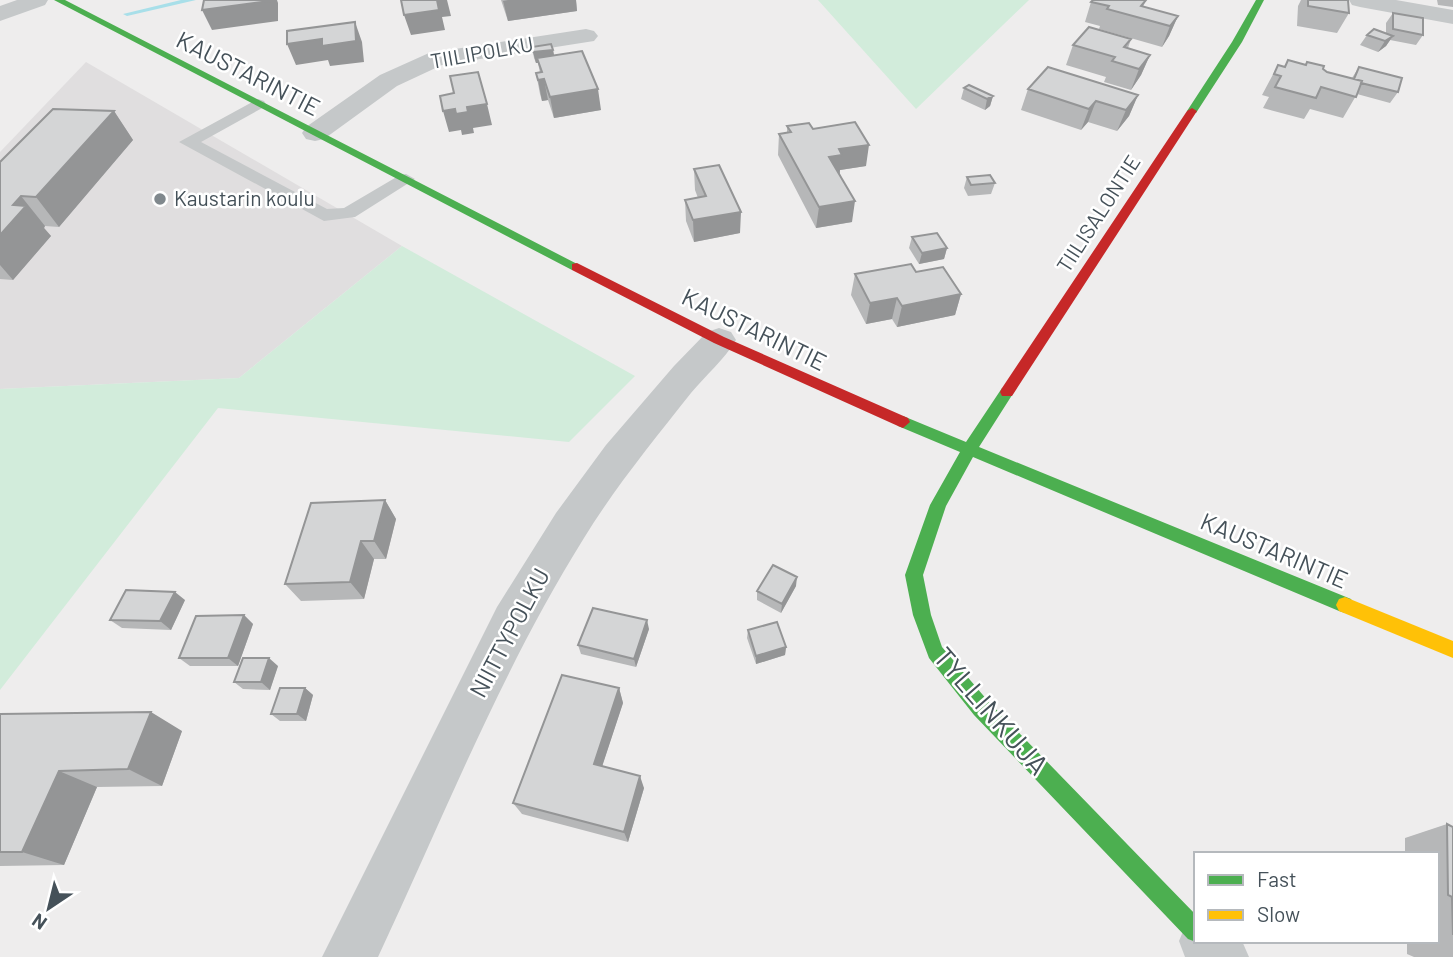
<svg xmlns="http://www.w3.org/2000/svg" width="1453" height="957" font-family="Barlow,sans-serif">
  <rect width="100%" height="100%" fill="#eeeded"/>
  <path fill="#e0dedf" d="M86 62 402 246 239 378 0 389V152Z"/>
  <path fill="#d2ecdb" d="M818 0H1029L916 109Z
    M402 246 635 376 569 442 218 408 0 690V389L239 378Z"/>
  <g fill="none" stroke-linecap="round" stroke-linejoin="round">
    <path fill="#a8dfe9" fill-rule="evenodd" d="M181 0H196L127 16 123 14Z"/>
    <path fill="#c5c8c9" fill-rule="evenodd" d="M258 99 264 101 266 104 264 107 201 142 327 209 344 208 400 175 406 174 415 179 355 217 324 221 179 142Z"/>
    <path fill="#c5c8c9" fill-rule="evenodd" d="M17 0H48L45 5 0 21V6Z
      M1349 0H1396L1453 10V24L1360 7 1352 5Z
      M586 29 594 31 598 36 594 41 442 65 397 86 324 139 315 141 306 139 302 133 306 127 380 75 429 53Z
      M719 328 731 332 736 340C724 360 706 375 691 393 654 440 616 486 584 538 502 669 444 816 378 957H322L497 607 556 513 606 445 674 366 707 332Z
      M1196 918V941H1242L1249 957H1185L1179 941 1187 922Z"/>
    <path fill="#4caf50" fill-rule="evenodd" d="M54 0H65L583 267 582 270H572Z
      M1256 0H1264L1242 42 1196 113H1188L1187 111 1232 42Z
      M1007 387 1014 392 979 447 1351 599 1354 605 1351 611 1345 613 1339 611 973 457 946 506 923 575 931 615 942 647 988 701 1196 915V941H1198L1196 942 1188 939 974 715 929 658 913 615 905 575 930 505 960 452 898 426 896 422 903 416 966 442 1002 388Z"/>
    <path fill="#ffc107" fill-rule="evenodd" d="M1345 597 1453 641V658L1339 611 1336 605 1339 599Z"/>
    <path fill="#c62828" fill-rule="evenodd" d="M1192 108 1197 111 1012 396H1002L1000 392 1002 388 1187 111Z
      M577 263 724 337 908 418 910 422 903 428 898 426 714 343 572 270V264Z"/>
  </g>
  <path fill="#b6b7b8" d="M501 0H576L577 11 508 21Z
    M1146 0 1143 7 1178 16 1169 36 1162 47 1099 29 1100 26 1085 22 1091 2Z
    M1301 0H1348L1349 13 1337 33 1297 26 1298 6Z
    M1437 0H1453V7L1438 5Z
    M1393 13 1423 35 1416 45 1390 40 1386 46 1378 52 1360 45 1367 35 1386 33V23Z
    M1131 39 1128 48 1150 55 1141 75 1131 90 1104 82 1106 77 1066 65 1073 45Z
    M532 47 553 50 554 56 601 110 554 118 548 100 542 101 540 94 536 73H540L538 63H536L534 58Z
    M1278 65 1284 67 1323 69 1327 72 1352 78 1359 67 1398 92 1390 103 1357 94 1343 118 1310 109 1304 119 1263 108 1269 97 1262 95Z
    M964 88 993 96 990 106 985 110 961 99Z
    M1028 89 1138 95 1129 116 1117 131 1088 122 1081 130 1021 110Z
    M114 111 133 140 59 227 45 226 44 228 51 236 13 280 0 279V162Z
    M787 126 813 129 866 166 840 170V174L852 222 816 228 778 155 779 134 787 133Z
    M694 169 740 233 694 242 686 221 685 200 698 198 695 190Z
    M967 177 995 183 991 194 968 196 964 188Z
    M912 237 947 248 944 259 919 264 909 248Z
    M916 272 961 294 955 315 897 327 892 319 866 324 851 295 855 274Z
    M385 500 396 519 386 559H374L364 599 301 601 285 584Z
    M796 586 781 613 757 600V591Z
    M185 600 171 630 122 628 110 620Z
    M244 615 253 624 238 666H190L179 658Z
    M649 629 636 667 581 654 578 645Z
    M748 630 786 647 785 655 756 664 747 638Z
    M278 666 270 690 243 689 234 682Z
    M305 688 313 695 306 721H280L271 714Z
    M619 688 623 703 602 766 644 788 628 842 522 814 513 803Z
    M0 714 182 731 162 786 97 787 64 865 0 866Z
    M1447 824 1453 827V957H1414L1407 954V941H1437V854H1405V838Z"/>
  <path fill="#949596" d="M270 0H277L278 3V21L212 30 202 10Z
    M437 0H447L451 16 442 17 445 30 411 35 404 15Z
    M508 0H576L577 11 508 21 503 1Z
    M1178 16 1169 36 1162 47 1170 26Z
    M355 22 362 42 364 62 330 66 328 60 296 65 287 44Z
    M1393 36 1386 46 1378 52 1385 41Z
    M553 50 555 60 537 58 538 63H536L533 52Z
    M1150 55 1141 75 1131 90 1139 69Z
    M544 79 548 100 542 101 538 80Z
    M598 89 601 110 554 118 550 97Z
    M1138 95 1129 116 1117 131 1126 110Z
    M993 96 990 106 985 110 987 99Z
    M1096 101 1088 122 1081 130 1089 109Z
    M487 104 492 125 473 128 474 133 462 135 461 130 449 132 443 111Z
    M114 111 133 140 59 227 36 197Z
    M869 145 866 166 840 170 839 177 829 157 839 149Z
    M21 196 45 226 44 228 51 236 13 280 0 265V235L13 205Z
    M855 201 852 222 816 228 819 207Z
    M741 212 740 233 694 242 693 220Z
    M947 248 944 259 919 264 922 253Z
    M961 294 955 315 897 327 902 306Z
    M897 298 892 319 866 324 870 303Z
    M385 500 396 519 386 559 374 541Z
    M361 541 374 559 364 599 350 582Z
    M797 577 796 586 781 613 782 604Z
    M175 592 185 600 171 630 160 621Z
    M244 615 253 624 238 666 228 658Z
    M647 620 649 629 636 667 634 659Z
    M786 647 785 655 756 664V656Z
    M269 658 278 666 270 690 261 682Z
    M305 688 313 695 306 721 297 714Z
    M619 688 623 703 599 776 594 764Z
    M151 712 182 731 162 786 128 769Z
    M59 771 97 787 64 865 22 852Z
    M640 776 644 788 628 842 624 832Z"/>
  <path fill="#d4d5d6" stroke="#949596" stroke-width="2" d="M204 0H270V1L202 10Z
    M401 0H437L439 10 404 15Z
    M1093 0H1146L1141 6 1178 16 1170 26 1107 9 1109 6 1091 2Z
    M1308 0H1348L1349 13 1308 6Z
    M1393 13 1423 18V35L1393 29Z
    M355 22 356 41 322 46V39L287 44V31Z
    M1089 27 1131 39 1124 47 1150 55 1139 69 1112 61 1115 57 1073 45Z
    M1374 29 1393 36 1385 41 1367 35Z
    M551 44 553 50 533 52 532 47Z
    M582 51 598 89 550 97 544 79 538 80 536 73 542 72 537 58Z
    M1288 60 1306 65 1307 62 1324 66 1323 69 1327 72 1362 81 1356 97 1321 87 1316 98 1275 87 1281 76 1274 74 1278 65 1285 67Z
    M1048 67 1138 95 1126 110 1096 101 1089 109 1028 89Z
    M1359 67 1402 78 1398 92 1361 83 1362 81 1354 79Z
    M478 72 487 104 467 107 468 112 456 114 455 109 443 111 440 96 454 93 450 76Z
    M969 85 993 96 987 99 964 88Z
    M53 109 114 111 36 197 21 196 13 205 26 206 0 235V162Z
    M855 122 869 145 839 149 842 155 829 157 855 201 819 207 779 134 791 132 787 126 809 123 813 129Z
    M719 165 741 212 693 220 685 200 706 196 694 169Z
    M990 175 995 183 971 185 967 177Z
    M937 233 947 248 922 253 912 237Z
    M911 264 916 272 943 267 961 294 902 306 897 298 870 303 855 274Z
    M385 500 374 541H361L350 582 285 584 311 503Z
    M773 565 797 577 782 604 757 591Z
    M126 590 175 592 160 621 110 620Z
    M593 608 647 620 634 659 578 645Z
    M244 615 228 658H179L196 616Z
    M777 622 786 647 756 656 748 630Z
    M243 658H269L261 682H234Z
    M562 675 619 688 594 764 640 776 624 832 513 803Z
    M280 688H305L297 714H271Z
    M151 712 128 769 59 771 22 852H0V714Z
    M1447 824 1453 827V935L1452 897 1448 895Z"/>
  <circle fill="#80888d" stroke="#fff" stroke-width="2.5" cx="160" cy="199" r="7"/>
  <g text-anchor="middle" stroke-width="5" stroke-linejoin="round" paint-order="stroke">
    <g font-size="21" fill="#455159" stroke="#fff">
      <text transform="translate(482 53) rotate(-10)" y="7">TIILIPOLKU</text>
      <text transform="translate(1099 214) rotate(-57)" y="7">TIILISALONTIE</text>
    </g>
    <g font-size="21" fill="#455159" stroke="#fff" text-anchor="start">
      <text x="174" y="206">Kaustarin koulu</text>
    </g>
    <g font-size="24" fill="#455159" stroke="#fff">
      <text transform="translate(248 74) rotate(27)" y="8">KAUSTARINTIE</text>
      <text transform="translate(754 330) rotate(26)" y="8">KAUSTARINTIE</text>
      <text transform="translate(1274 551) rotate(23)" y="8">KAUSTARINTIE</text>
      <text transform="translate(510 633) rotate(-62)" y="8">NIITTYPOLKU</text>
    </g>
    <g font-size="28" fill="#455159" stroke="#fff">
      <text transform="translate(991 711) rotate(49)" y="10">TYLLINKUJA</text>
    </g>
  </g>
  <rect x="1194" y="852" width="245" height="91" fill="#ffffff" stroke="#b5b9bd" stroke-width="2"/>
  <rect x="1208" y="875" width="35" height="10" fill="#4caf50" stroke="#b5b9bd" stroke-width="2"/>
  <text x="1257" y="887" font-size="21" fill="#455159">Fast</text>
  <rect x="1208" y="910" width="35" height="10" fill="#ffc107" stroke="#b5b9bd" stroke-width="2"/>
  <text x="1257" y="922" font-size="21" fill="#455159">Slow</text>
  <g transform="translate(49 908) rotate(215)" stroke="#ffffff" stroke-width="5" paint-order="stroke">
  <path d="M0-5L12 26L0 18L-12 26Z" fill="#455159"/>
  <text y="-10" font-size="19" font-weight="bold" text-anchor="middle" fill="#455159">N</text>
  </g>
</svg>
